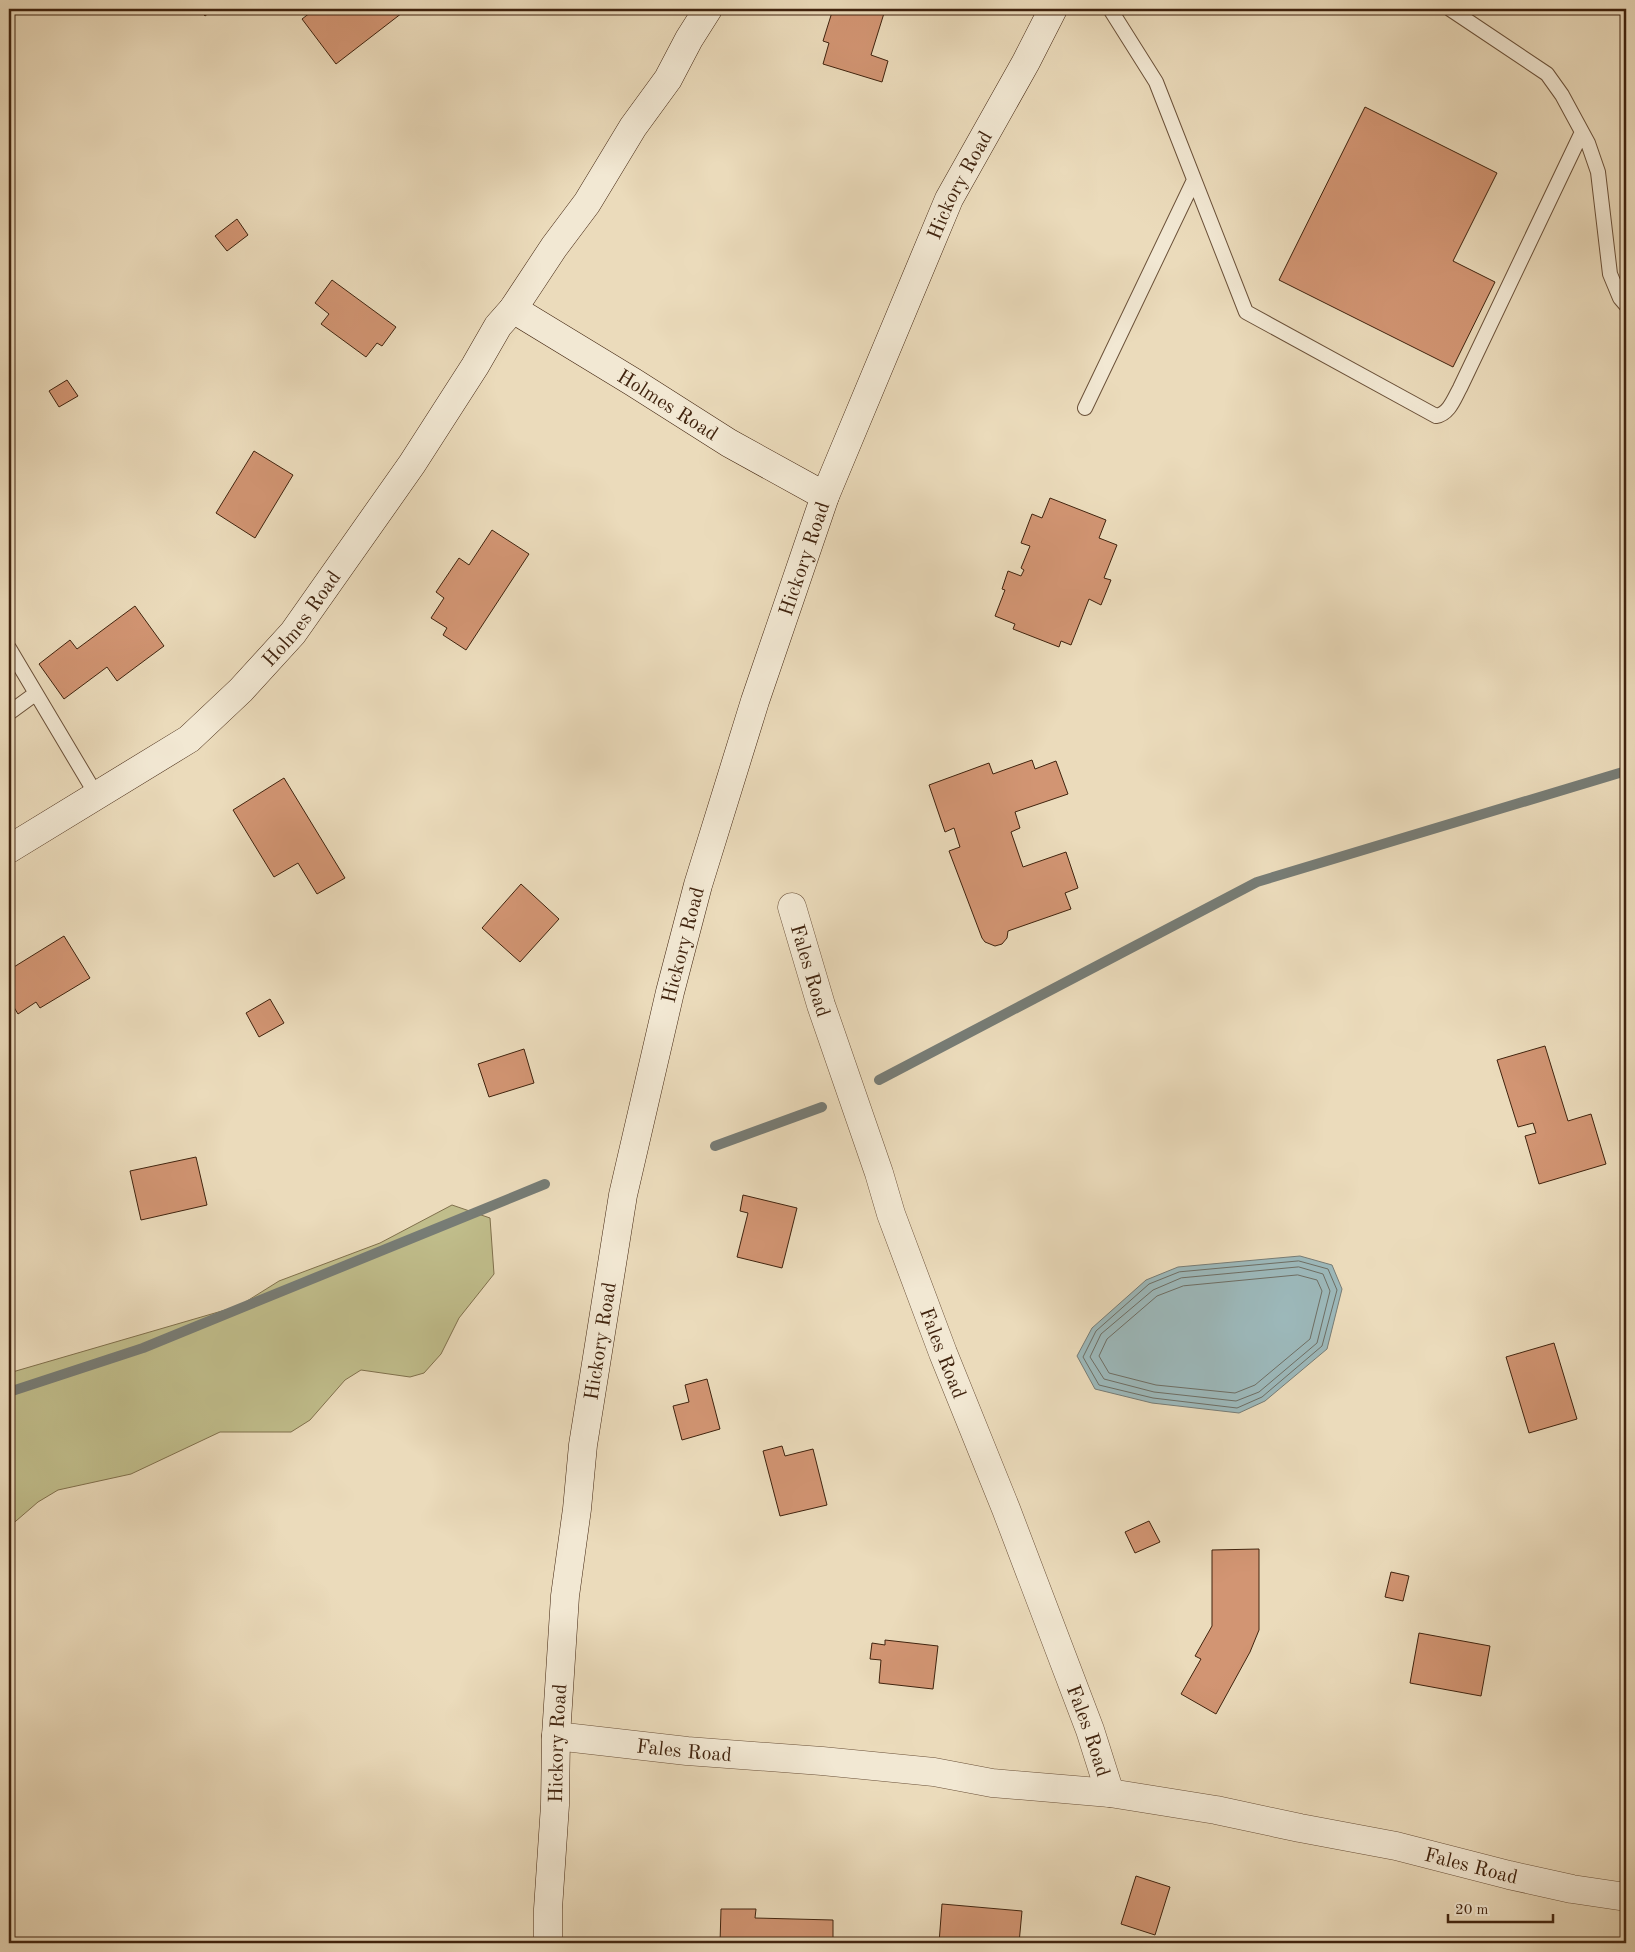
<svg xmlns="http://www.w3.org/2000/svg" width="1635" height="1952" font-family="'Old Standard TT',serif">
  <rect width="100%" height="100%" fill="#ebdbbb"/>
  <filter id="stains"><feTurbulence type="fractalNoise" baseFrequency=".004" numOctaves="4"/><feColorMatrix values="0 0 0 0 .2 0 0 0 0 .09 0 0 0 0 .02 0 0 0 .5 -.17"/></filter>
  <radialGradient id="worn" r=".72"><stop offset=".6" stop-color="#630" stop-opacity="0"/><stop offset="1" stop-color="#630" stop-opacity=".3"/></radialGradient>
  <path fill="#c0bd8b" stroke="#80704c" d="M452 1205 490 1218 494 1274 459 1318 441 1354 424 1373 410 1377 361 1370 345 1380 310 1420 291 1432H220L131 1474 58 1490 38 1502 9 1527V1373L239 1306 279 1281 380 1243Z"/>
  <path fill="#9cb8ba" stroke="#777c75" d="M1300 1256 1332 1265 1342 1289 1327 1349 1265 1401 1239 1413 1152 1403 1095 1389 1077 1356 1092 1328 1146 1280 1178 1267Z"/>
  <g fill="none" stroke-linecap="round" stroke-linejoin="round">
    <path stroke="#6e6e64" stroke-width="1" d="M1299 1261 1328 1269 1337 1290 1322 1346 1262 1397 1237 1408 1153 1398 1099 1385 1083 1357 1096 1331 1149 1284 1179 1272Z
      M1299 1267 1323 1274 1330 1291 1317 1343 1259 1392 1236 1401 1154 1392 1104 1379 1090 1357 1101 1334 1153 1290 1181 1278Z
      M1298 1275 1317 1280 1322 1291 1310 1339 1255 1385 1235 1393 1156 1385 1109 1373 1099 1356 1107 1339 1157 1296 1183 1286Z"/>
    <path stroke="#777c75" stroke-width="10" d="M879 1080 1257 882 1626 771
      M715 1146 822 1107
      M9 1392 143 1348 545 1184"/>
  </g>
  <path fill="#d29573" stroke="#40230e" d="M199 9H214L205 16Z
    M315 9H399L402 13 336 64 302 19Z
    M833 9 885 10 871 55 888 61 882 82 823 64 829 43 823 41Z
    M1365 107 1497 173 1453 261 1495 282 1453 367 1279 280Z
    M237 219 248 235 227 251 215 236Z
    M332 280 396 327 382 346 377 343 366 357 321 324 329 314 315 303Z
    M67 380 78 396 59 407 49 391Z
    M254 451 293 475 255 538 216 513Z
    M1050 498 1106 520 1099 538 1117 545 1104 578 1111 580 1101 605 1089 599 1071 645 1061 641 1059 647 1013 629 1015 624 995 616 1005 590 1002 589 1008 571 1021 576 1024 570 1021 568 1030 546 1021 543 1032 514 1042 518Z
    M492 530 529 554 466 650 443 635 447 628 431 618 444 598 436 592 459 558 469 565Z
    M135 606 164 646 117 681 107 667 64 699 39 664 70 640 77 649Z
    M1032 760 1035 769 1056 761 1068 794 1015 812 1020 828 1011 832 1023 867 1066 852 1078 888 1065 893 1071 909 1008 931 1007 938 1002 944 995 946 985 942 982 938 949 851 960 847 954 828 945 832 929 785 989 763 993 774Z
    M284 778 345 878 317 894 298 863 274 877 233 810Z
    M521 884 559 919 520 962 482 928Z
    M64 936 90 978 40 1008 36 1002 18 1014 9 999V970Z
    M270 999 284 1023 259 1037 246 1013Z
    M1545 1046 1568 1121 1591 1114 1606 1164 1539 1184 1525 1136 1536 1133 1533 1123 1518 1127 1497 1060Z
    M524 1049 534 1083 489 1097 478 1064Z
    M196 1157 207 1205 141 1220 130 1171Z
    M743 1195 797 1208 782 1268 737 1257 748 1213 740 1211Z
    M1554 1343 1577 1419 1529 1433 1506 1357Z
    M707 1379 720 1429 682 1440 673 1406 689 1402 685 1385Z
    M782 1446 785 1456 813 1449 827 1505 780 1516 763 1451Z
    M1149 1521 1160 1542 1135 1553 1125 1532Z
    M1259 1549V1630L1250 1652 1216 1714 1181 1694 1201 1659 1195 1656 1212 1626V1550Z
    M1391 1572 1409 1576 1403 1601 1385 1597Z
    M1419 1633 1490 1646 1481 1696 1410 1683Z
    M885 1640 938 1646 933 1689 879 1683 881 1660 870 1659 872 1643 885 1645Z
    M1136 1876 1170 1887 1155 1935 1121 1924Z
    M942 1904 1022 1911 1019 1943H939Z
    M721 1909H756L755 1918 833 1920V1943H720Z"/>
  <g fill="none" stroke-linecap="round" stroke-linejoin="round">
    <g stroke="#6b5139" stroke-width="16">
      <path id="lane" d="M1110 9 1156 82 1246 312 1436 416C1449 414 1454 399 1460 388L1582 132
        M1450 9 1547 74 1562 95 1588 143 1598 172 1610 274 1620 298 1626 305
        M1085 408 1194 180
        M9 648 97 796
        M9 713 35 694"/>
    </g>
    <g stroke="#6b5139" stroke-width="29">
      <g id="street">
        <path id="s1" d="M792 907 821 1005 879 1173 891 1214 943 1353 1006 1509 1090 1730 1110 1793"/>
        <path id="s2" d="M556 1736 687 1751 822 1761 934 1772 992 1783 1110 1793 1216 1810 1300 1828 1396 1846 1509 1875 1572 1889 1626 1897"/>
      </g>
    </g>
    <g stroke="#40230e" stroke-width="29">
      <g id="secondary">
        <path id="s3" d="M513 309 633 382 729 443 825 496"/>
        <path id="s4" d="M9 849 189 739 241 690 293 633 412 464 475 366 498 326 513 309 554 247 587 203 633 127 668 79 689 39 708 9"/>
        <path id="s5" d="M548 1943V1909L555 1805 556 1736 565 1596 577 1509 583 1445 623 1195 670 992 698 885 755 701 825 496 949 199 1026 62 1053 9"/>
      </g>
    </g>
    <use href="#lane" stroke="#f2e8d3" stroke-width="14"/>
    <use href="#street" stroke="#f2e8d3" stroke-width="28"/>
    <use href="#secondary" stroke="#f2e8d3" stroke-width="28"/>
  </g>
  <g text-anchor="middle" stroke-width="4" stroke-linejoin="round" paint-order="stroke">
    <g font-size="20" fill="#40230e" stroke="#f2e8d3">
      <text dy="7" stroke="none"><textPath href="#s5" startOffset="1820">Hickory Road</textPath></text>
      <text dy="7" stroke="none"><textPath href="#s3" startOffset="182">Holmes Road</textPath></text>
      <text dy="7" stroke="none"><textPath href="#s5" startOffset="1415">Hickory Road</textPath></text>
      <text dy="7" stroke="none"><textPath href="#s4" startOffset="376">Holmes Road</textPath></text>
      <text dy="7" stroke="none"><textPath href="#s5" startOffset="1010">Hickory Road</textPath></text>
      <text dy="7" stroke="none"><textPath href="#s1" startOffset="66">Fales Road</textPath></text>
      <text dy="7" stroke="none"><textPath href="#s5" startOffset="605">Hickory Road</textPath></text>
      <text dy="7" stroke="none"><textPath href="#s1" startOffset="471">Fales Road</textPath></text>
      <text dy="7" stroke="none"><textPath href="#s1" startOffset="876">Fales Road</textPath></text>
      <text dy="7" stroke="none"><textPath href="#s5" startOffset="200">Hickory Road</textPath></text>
      <text dy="7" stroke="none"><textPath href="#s2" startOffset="129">Fales Road</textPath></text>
      <text dy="7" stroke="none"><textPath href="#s2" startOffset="926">Fales Road</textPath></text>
    </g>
  </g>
  <rect width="1635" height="1952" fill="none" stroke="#ebdbbb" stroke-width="30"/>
  <rect x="10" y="10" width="1615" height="1932" fill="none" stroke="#40230e" stroke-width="2.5"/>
  <rect x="15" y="15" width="1605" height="1922" fill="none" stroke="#40230e"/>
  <path d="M1448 1914v8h105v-8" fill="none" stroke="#40230e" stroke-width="2.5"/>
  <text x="1455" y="1914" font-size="15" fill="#40230e" stroke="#f2e8d3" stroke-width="4" paint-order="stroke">20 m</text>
  <rect width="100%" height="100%" filter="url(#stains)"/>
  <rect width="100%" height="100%" fill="url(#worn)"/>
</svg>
